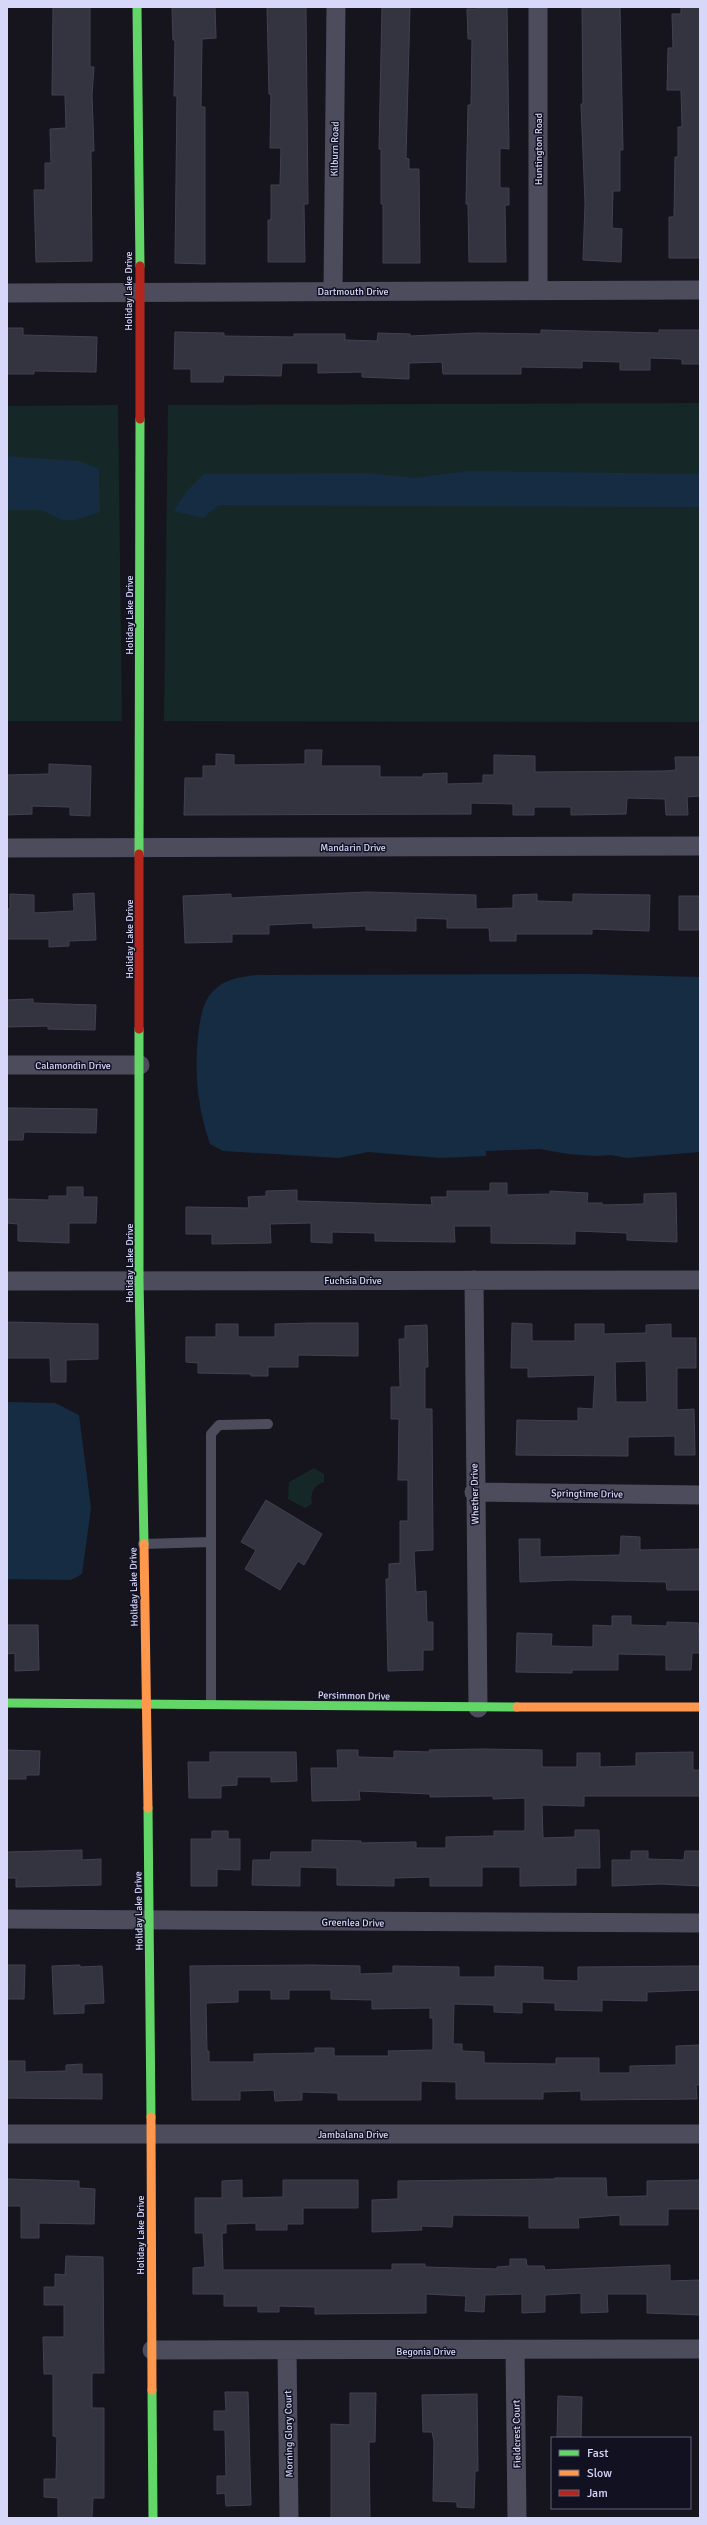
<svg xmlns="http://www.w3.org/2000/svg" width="707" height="2525" font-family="Signika,sans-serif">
  <rect width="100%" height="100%" fill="#16151e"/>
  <path fill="#152827" d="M700 403V722L164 721 168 405Z
    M118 405 122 721H7V406Z
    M314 1468 324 1474V1482C313 1486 310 1493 312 1504L305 1508 288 1499 289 1482Z"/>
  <path fill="#162c43" d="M7 456 79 461 99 469 100 512 76 520H62L41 510H7Z
    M469 471 700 474V507L219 505 203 518 174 511 186 492 204 474 368 473 415 478Z
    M585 974 700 977V1152L627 1158 611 1155 596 1156 568 1154 540 1149 486 1151V1156L440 1158 368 1152 339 1158 223 1151 210 1144C205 1129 201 1114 199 1099 195 1076 195 1015 209 996 222 979 238 977 258 975Z
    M7 1402 55 1403 79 1415 91 1508 82 1574 71 1580 7 1579Z"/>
  <path fill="#343340" stroke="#424151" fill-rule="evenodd" d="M53 7H90V67H94L92 95 94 151H91L92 261 36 262 34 190H45V163H51L50 129 66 128 65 95H52Z
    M172 7H215L216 38 202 39 201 107H205V264L175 263 177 96H174L175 40H173Z
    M267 7H306L308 204H304L305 262H268V220H271V185H280L281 148H270L271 94H269Z
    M382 7H410L406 158 409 159V169H419L420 263H383V204H381V149H379Z
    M478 7H507L509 149 500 148V188H509V205H505L506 262H469L468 204H466L468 105H471L472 39H468L467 9H478Z
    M582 7H620L623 150H620V191H613L612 228 622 229 621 262 583 260 585 203 581 104H583Z
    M681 7H700V258H669V217H674L675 157H678V127H682L681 90H667L668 48H673L672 14H681Z
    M7 328H23V335L97 337 96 372 34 371V374H7Z
    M541 330 659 333V330H700V364H682V359L650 358V370H620V362L582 361V368L521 367V374H443L442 362 409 363V379L362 377V372L318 373V363H282L281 376 224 375 223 382H191V369H174L175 332 224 333V336L294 337V334H345V340L377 341 378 333 410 334V336L477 333 541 334Z
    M305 750H322L321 766H380V777H423V774L447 773V784L483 783V775H494V755L535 756V772L665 771 676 770 675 757H700V796L687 797 688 815H666L665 799 627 798 626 814 571 815V807H534V815H513V804L471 803V814L184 815 185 778H203V766H216V754L234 755V765L305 764Z
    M49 764 91 766 90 816 70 815V807L32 806V814L7 815V775L49 774Z
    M367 892 476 895V909L513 908V895L537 894V901L573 902V894L650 895 649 931 592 929V934H516V941H490L489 928H447V919L416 918V931L366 930V926L313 928V923L269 925V934H232V942L185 943 183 896 231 894V898Z
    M94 893 96 940 69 941V946L49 947V939H7V909H10V894L34 895V913L74 911 73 894Z
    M679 896H700L699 930H679Z
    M33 999V1003L96 1005 95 1030 48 1029V1026L7 1027V1000Z
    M7 1108 97 1109 96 1133 24 1132 23 1140H7Z
    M490 1183H507V1195L550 1194V1191L588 1193 587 1203H602V1205L644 1204V1194L676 1193 677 1242 627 1240V1233L575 1231V1244L491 1243V1226H454L455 1242 375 1241V1233L332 1232V1243L311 1242V1223L270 1224 271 1243 212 1244V1234H186V1207L249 1208 248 1197 266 1196V1191L297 1190V1201L432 1205 431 1197H447V1191H490Z
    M67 1187H83V1197H97L96 1223H69V1243L18 1241V1224L7 1223V1199L49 1200V1196H67Z
    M7 1322 98 1324V1359L66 1360V1382H51L50 1358H7Z
    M311 1323H358V1356L298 1355V1367H268V1376H251V1374L198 1373V1363L186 1362V1337H216V1324H238V1337H275V1324Z
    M512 1323 532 1324V1341H575V1324H604V1334L646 1333V1325L671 1324V1338H696V1368H677V1410L694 1409 695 1455H675V1436L628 1437V1456L516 1455 517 1420 578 1421V1408L593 1409 595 1375 528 1377V1368H511ZM646 1361 647 1402H616L615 1362Z
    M427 1325 428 1367H425V1409H432L433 1550 414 1551 416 1592 426 1591 427 1622H433V1650H423V1670L388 1671 386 1579H389V1564L400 1563V1521H408V1480H398L399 1419H391V1387H400L399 1339H405V1326Z
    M266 1500 322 1534 304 1565 298 1561 280 1590 245 1569 256 1550 241 1542Z
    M621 1536 640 1537V1550L700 1549V1590H667L666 1582 569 1580 520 1582 519 1539H540V1557L620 1555Z
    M612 1616H631V1625L667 1626V1622L698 1623 700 1653H692L691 1670H666V1655L618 1654V1670H572V1673L516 1672 517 1633 552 1634 551 1646 593 1647V1625L612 1626Z
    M7 1625H38L39 1670 15 1671V1653L7 1654Z
    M482 1749 542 1750V1767H577V1753H600V1767L636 1766V1753L693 1752V1770H700V1796H584V1806L542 1805 543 1838 575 1837V1830H599L600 1868H576V1885L520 1886V1867H482V1886H430V1877L394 1878V1886L337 1885V1868L300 1867V1886L252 1885 253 1860H270L271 1852H312V1840L361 1841V1843L416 1842V1848H446V1837L494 1836V1831H525V1798L493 1799V1796L430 1797V1794L359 1791 360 1800 312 1801 311 1768H338L337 1750H358V1757L394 1758V1751L430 1752 429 1750Z
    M7 1750 40 1751 39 1775H26V1779H7Z
    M210 1752H296L297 1781 271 1782V1777H237V1785L221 1786V1798H189L188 1762H210Z
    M212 1831H228V1839H240V1870L217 1869V1886H191V1839H212Z
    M82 1850V1860L101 1859V1885L16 1887V1878H7V1852Z
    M631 1851H648V1859L684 1860 685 1851H700V1886L661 1884 612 1886V1860H631Z
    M7 1965H25L24 1999H8Z
    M80 1965V1967L102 1966 104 2003 84 2004V2013L54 2014 52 1966Z
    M313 1965 360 1966V1974L393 1973V1966L459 1967V1977H495V1966L543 1967V1980L578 1981V1967L700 1966V1990L647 1992V2001L602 2000V2011L555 2010V2003L522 2002V2013L494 2012V2005L454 2004 453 2044H462V2051L484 2052V2063L556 2064V2058H599V2073H630V2066L676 2065V2046L700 2045V2085H696L697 2099 581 2100V2091L543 2092V2099H456V2082L421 2081V2100H338V2093L302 2092V2100L275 2101 274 2090 240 2091V2100H192L190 1966ZM238 1990H271V1999H289V1990H331V1999L372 2000V2009L430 2008V2018H433V2050L388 2051 389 2056H334V2048H315V2053L254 2054V2062H209V2051H207L206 2003 238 2002Z
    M7 2061H25V2072L66 2071V2065L82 2064V2074H102V2099L7 2098Z
    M555 2178H606L607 2197 647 2196V2181L700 2180V2209H668V2225H620V2215L578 2218 579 2228H529V2216L453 2215 452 2227 421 2226 422 2230 372 2232V2200L398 2199V2181L555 2179Z
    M7 2179 79 2181V2188L95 2189 94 2224 39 2223V2238H21V2206H7Z
    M242 2180V2198L283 2197V2180H358V2208H303V2224H287V2230H256V2223L226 2224V2233H222L223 2270H392V2264H425V2267L497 2269V2267L510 2266V2259H526L527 2266H544L545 2270 670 2265V2281L700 2280V2315L647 2313V2294H607L608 2312 581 2313V2293L545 2295V2312L522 2313V2294L485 2295 484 2312 465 2311 466 2296 426 2294V2313L315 2314V2307L279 2306V2312H258V2306H224V2294H193V2268L205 2267 203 2233H195V2198H222V2181Z
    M66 2256 103 2257 104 2373H92V2408H104V2498H93L92 2518H58V2498L44 2497V2479H56L57 2437 53 2436V2374H44L43 2337H64V2305H44V2287H55V2274L65 2275Z
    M225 2392H248L251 2505 226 2506 225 2493 217 2494V2476H226L225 2430H214V2411H226Z
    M350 2393H376L375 2442H369L370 2518H331V2424L350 2425Z
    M477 2394 478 2471H475L474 2508 457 2507V2502L433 2501 434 2442 432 2432H423L422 2395Z
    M558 2396 582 2397 581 2438 557 2437Z"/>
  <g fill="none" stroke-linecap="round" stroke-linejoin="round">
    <path stroke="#4c4c5d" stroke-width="10" d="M211 1542V1704
      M143 1544 211 1542V1434L219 1425 268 1424"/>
    <path stroke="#4c4c5d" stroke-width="19" d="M538 7V290
      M333 291 336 7
      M7 293 700 290
      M7 848 700 846
      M7 1065H140
      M474 1280 478 1708
      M7 1281 700 1280
      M474 1492 700 1495
      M7 1919 700 1923
      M7 2134H700
      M152 2350 700 2349
      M287 2350 289 2518
      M515 2351 517 2518"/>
    <path stroke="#63d668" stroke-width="9" d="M137 7 140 266
      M139 854 140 419
      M139 1029V1281L144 1544
      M7 1703 517 1707
      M148 1808 151 2117
      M152 2390 153 2518"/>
    <path stroke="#ff974d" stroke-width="9" d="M144 1544 148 1808
      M517 1707H700
      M151 2117 152 2390"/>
    <path stroke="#b3261e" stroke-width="9" d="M140 266V419
      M139 1029V854"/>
  </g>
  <g text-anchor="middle" stroke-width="3" stroke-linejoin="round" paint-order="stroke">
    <g font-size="10" fill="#d7d7fa" stroke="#121122">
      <text transform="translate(334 149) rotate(-89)" y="4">Kilburn Road</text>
      <text transform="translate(538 149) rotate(-90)" y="4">Huntington Road</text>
      <text transform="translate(128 291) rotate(-90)" y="4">Holiday Lake Drive</text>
      <text x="353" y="295">Dartmouth Drive</text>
      <text transform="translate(129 615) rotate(-90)" y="4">Holiday Lake Drive</text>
      <text x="353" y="851">Mandarin Drive</text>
      <text transform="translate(129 939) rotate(-90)" y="4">Holiday Lake Drive</text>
      <text x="73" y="1069">Calamondin Drive</text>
      <text transform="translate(129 1263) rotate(-90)" y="4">Holiday Lake Drive</text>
      <text x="353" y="1284">Fuchsia Drive</text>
      <text transform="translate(587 1493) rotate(1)" y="4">Springtime Drive</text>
      <text transform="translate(474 1494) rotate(-91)" y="4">Whether Drive</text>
      <text transform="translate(133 1587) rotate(-91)" y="4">Holiday Lake Drive</text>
      <text transform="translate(354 1695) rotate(1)" y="4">Persimmon Drive</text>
      <text transform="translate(138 1911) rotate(-91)" y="4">Holiday Lake Drive</text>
      <text transform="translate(353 1922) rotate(1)" y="4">Greenlea Drive</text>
      <text x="353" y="2138">Jambalana Drive</text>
      <text transform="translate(140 2235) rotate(-90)" y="4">Holiday Lake Drive</text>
      <text x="426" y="2355">Begonia Drive</text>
      <text transform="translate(288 2434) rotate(-91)" y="4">Morning Glory Court</text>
      <text transform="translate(516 2434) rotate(-91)" y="4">Fieldcrest Court</text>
    </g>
  </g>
  <rect width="707" height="2525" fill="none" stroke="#d7d7fa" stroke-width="16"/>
  <rect x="551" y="2437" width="140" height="72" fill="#121122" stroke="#616078"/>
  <rect x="559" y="2450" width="20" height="6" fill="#63d668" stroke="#616078"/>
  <text x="587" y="2457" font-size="12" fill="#d7d7fa">Fast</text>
  <rect x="559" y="2470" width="20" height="6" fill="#ff974d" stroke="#616078"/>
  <text x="587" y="2477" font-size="12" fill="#d7d7fa">Slow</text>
  <rect x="559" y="2490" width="20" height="6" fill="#b3261e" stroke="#616078"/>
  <text x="587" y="2497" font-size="12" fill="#d7d7fa">Jam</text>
</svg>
